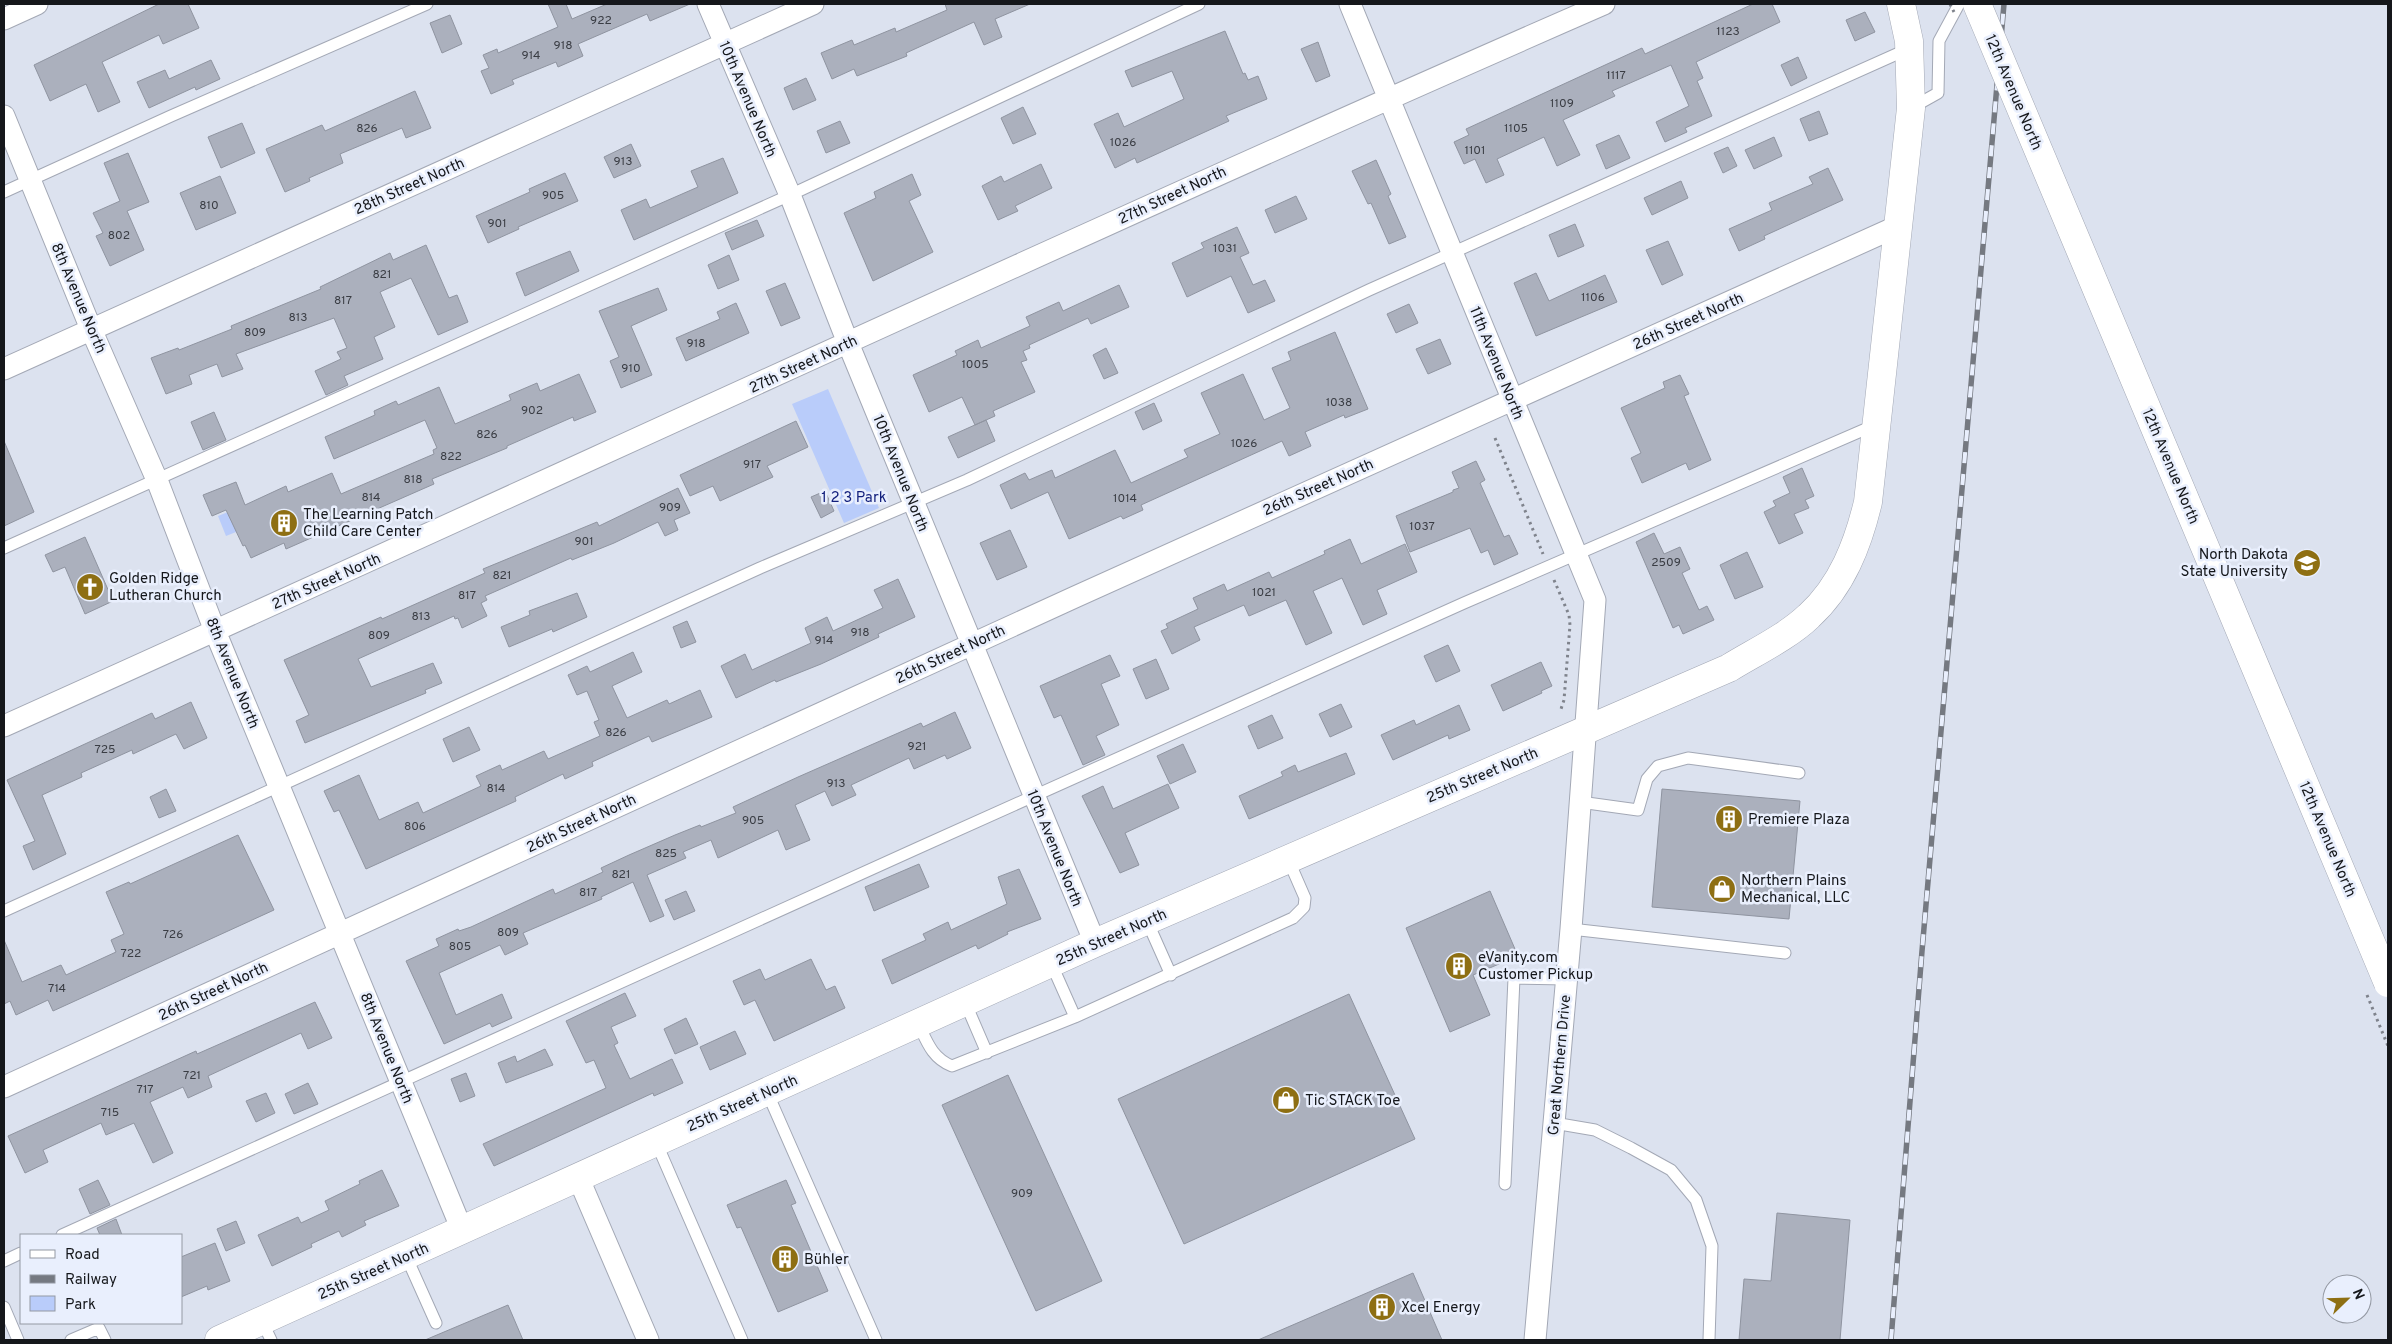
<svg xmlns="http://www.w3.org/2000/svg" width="2392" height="1344" font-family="Overpass,sans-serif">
  <rect width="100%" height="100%" fill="#dce2ef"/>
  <path fill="#b9ccfa" d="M828 389 879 508 844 523 792 404Z
    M253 502 261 522 226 536 218 516Z"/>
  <path fill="#abb0bd" stroke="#8f94a0" d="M159 4H188L199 28 163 44 159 35 102 62 120 102 98 112 86 84 50 101 34 65Z
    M548 4H566L572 19 607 4H690L650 21 647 14 578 44 583 56 558 67 556 62 512 80 514 84 491 94 481 71 489 68 483 55 497 49 498 53 558 27Z
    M945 4H1030L995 19 1002 37 984 45 974 22 906 53 907 56 857 76 854 69 832 79 821 53 852 40 854 45 895 28 896 32 947 10Z
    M1753 4H1772L1780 22 1696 62 1703 78 1697 81 1712 116 1685 128 1687 132 1665 142 1656 122 1689 106 1671 65 1612 91 1615 96 1563 120 1580 155 1557 166 1544 137 1497 159 1504 175 1486 183 1475 159 1464 164 1454 142 1469 135 1466 129 1642 48 1645 54Z
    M1865 12 1875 32 1855 41 1846 20Z
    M450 15 462 44 442 53 430 23Z
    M1225 31 1243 74 1245 73 1248 80 1258 76 1267 99 1226 116 1229 121 1137 163 1135 158 1115 168 1094 124 1118 113 1124 127 1184 99 1172 71 1132 87 1125 71Z
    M1318 42 1330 76 1316 82 1301 49Z
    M1798 57 1807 78 1791 86 1781 65Z
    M211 60 220 79 196 90 195 87 149 108 137 82 165 70 169 79Z
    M806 78 816 100 793 110 784 88Z
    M415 91 431 128 406 138 402 128 340 154 343 163 309 178 310 181 285 192 266 149 322 125 325 131Z
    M1023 107 1036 134 1013 144 1001 118Z
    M1819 111 1828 134 1809 141 1800 119Z
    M840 121 850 143 826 153 817 131Z
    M242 123 255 153 221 168 208 137Z
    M1619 135 1630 158 1606 169 1596 145Z
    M1774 137 1782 156 1754 169 1745 150Z
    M631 144 641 166 614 178 604 157Z
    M1728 147 1737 166 1723 173 1714 153Z
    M128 153 149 202 127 211 144 250 110 266 96 236 103 233 93 213 120 201 104 163Z
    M723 158 738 193 634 240 621 210 646 199 650 208 698 187 691 171Z
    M1376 160 1391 194 1388 196 1406 237 1389 244 1371 203 1368 204 1352 171Z
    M1041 164 1052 188 1015 206 1018 211 998 220 982 186 1001 176 1004 182Z
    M1828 168 1843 200 1764 236 1765 239 1739 251 1729 229 1772 210 1769 203 1813 184 1809 177Z
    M565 173 578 201 518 227 519 229 488 243 476 216 530 192 529 189Z
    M912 174 921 195 909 201 933 252 873 281 844 213 876 198 874 192Z
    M220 176 236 213 196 230 180 193Z
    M1681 181 1688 198 1652 215 1644 198Z
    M1296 196 1307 219 1275 233 1265 210Z
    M757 220 764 236 732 250 725 233Z
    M1575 224 1584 246 1558 257 1549 235Z
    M1237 227 1249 253 1240 257 1253 285 1265 280 1275 301 1248 313 1231 276 1187 297 1172 263 1204 248 1201 243Z
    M1668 241 1683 275 1662 285 1646 250Z
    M426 245 449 298 457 295 468 322 438 335 411 278 380 292 395 327 374 337 383 359 344 376 348 385 326 395 315 371 341 359 337 352 347 348 334 318 236 354 243 369 222 377 217 364 189 375 192 384 166 394 151 358 178 348 179 350 232 329 231 326 321 289 320 287 390 253 393 260Z
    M570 251 579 271 525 296 516 273Z
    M729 255 739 280 718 289 708 265Z
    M1536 273 1549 301 1605 275 1617 302 1536 336 1514 283Z
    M785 283 800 318 781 326 766 291Z
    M1119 285 1129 307 1091 324 1088 318 1029 345 1030 348 1023 351 1027 360 1021 362 1035 392 993 411 995 416 975 425 962 397 929 412 913 375 957 355 955 351 978 340 981 348 1030 326 1026 317 1059 302 1063 311Z
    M658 288 667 310 631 326 652 375 621 388 610 361 619 357 599 311Z
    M736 303 749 333 686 361 676 338 720 319 717 312Z
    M1409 304 1418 323 1396 333 1387 314Z
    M1335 332 1368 409 1345 418 1344 415 1305 432 1311 446 1289 456 1282 441 1141 505 1143 510 1123 519 1121 516 1069 539 1048 492 1011 509 1000 485 1025 473 1029 480 1052 470 1055 478 1115 450 1131 483 1188 457 1184 450 1220 434 1201 393 1243 374 1264 420 1290 408 1272 368 1291 360 1288 352Z
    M1440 339 1451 364 1428 374 1416 349Z
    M1106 348 1118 373 1104 379 1093 355Z
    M579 374 596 412 574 421 573 417 507 446V448L432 479 434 484 286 549 284 543 251 558 245 545 243 546 226 510 212 516 203 495 236 482 245 505 286 486 288 492 332 473 341 494 434 454 433 450 437 448 425 420 334 459 325 437 375 415 374 411 396 401 398 405 439 387 455 424 511 400 509 395 537 383 540 391Z
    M1680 375 1689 394 1684 396 1711 460 1689 470 1686 463 1642 483 1631 458 1641 453 1621 408 1665 388 1663 382Z
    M1154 403 1162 421 1143 430 1135 412Z
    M214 412 226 440 203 450 191 422Z
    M986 420 995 441 958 458 948 437Z
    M796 421 808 447 767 466 773 477 720 501 713 486 690 496 680 475Z
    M4 441 34 512 4 526Z
    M1476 461 1485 480 1480 483 1504 537 1509 535 1518 554 1494 565 1488 550 1481 553 1470 528 1410 552 1396 516 1453 492V490L1459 488 1452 472Z
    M1802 468 1814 496 1805 500 1809 508 1794 514 1803 533 1779 544 1764 512 1776 506 1773 501 1790 493 1783 477Z
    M678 488 690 513 674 520 678 530 665 536 658 522 614 543 572 560 571 558 485 596 487 600 481 603 487 616 462 628 458 618 455 619 454 616 358 659 371 687 433 663 442 683 425 690 426 693 305 743 296 721 309 715 284 660 381 617 382 619 485 573 483 569 597 522 599 526Z
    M825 491 834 511 821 518 811 497Z
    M1010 530 1027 567 997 580 980 543Z
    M1654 533 1664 554 1680 547 1690 569 1682 573 1699 610 1707 606 1714 620 1683 634 1679 625 1673 628 1636 542Z
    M85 537 113 601 85 614 65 567 53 572 45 555Z
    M1350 539 1361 564 1405 544 1417 572 1377 590 1387 614 1363 625 1342 578 1313 591 1332 633 1306 645 1286 600 1249 616 1244 605 1194 627 1200 640 1172 654 1161 631 1168 628 1166 624 1198 609 1193 598 1224 584 1227 591 1269 572 1272 578 1325 554 1324 551Z
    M1747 552 1763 587 1735 599 1720 565Z
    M898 579 915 617 878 634 879 637 821 664 776 682 775 680 736 698 721 666 745 654 752 670 811 643 805 628 827 617 833 631 883 608 874 590Z
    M577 593 587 617 553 632 552 629 509 647 501 627 530 615 529 611Z
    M687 621 696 642 681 648 673 627Z
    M1448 645 1460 671 1436 682 1424 656Z
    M633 652 642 672 612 686 627 718 667 700 669 704 700 690 712 717 652 742 649 736 592 762 593 766 565 779 563 774 515 797 516 801 366 869 339 810 334 812 324 791 359 775 379 820 418 802 423 813 481 786 476 776 500 765 502 770 544 751 548 759 600 736 594 722 599 720 587 691 577 695 568 675 587 666 590 672Z
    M1110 655 1120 676 1101 684 1119 725 1096 736 1105 755 1083 765 1061 715 1054 718 1040 686Z
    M1156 659 1169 689 1146 699 1133 669Z
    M1541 662 1552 686 1541 691 1542 693 1503 711 1491 685Z
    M191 702 207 738 184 749 176 734 133 754 132 750 81 773 82 777 42 795 66 854 33 870 23 846 35 841 7 780 152 713 155 719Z
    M1341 704 1352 727 1330 737 1319 714Z
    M1459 705 1470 730 1449 739 1448 735 1393 760 1381 735 1414 720 1416 725Z
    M955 712 971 748 947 759 945 755 914 769 909 758 851 785 856 795 832 806 825 791 795 805 810 840 786 850 778 830 718 858 711 840 683 852 686 858 647 875 664 916 650 922 633 882 601 897 602 899 523 933 528 944 505 955 500 945 439 973 456 1015 502 994 512 1018 492 1027 490 1023 444 1044 406 961 439 946 436 939 458 929 459 931 471 927 553 889 555 894 603 872 601 868 629 855 675 835 700 825 701 827 736 813 733 807 798 777 921 723 923 727Z
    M1272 715 1283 738 1258 749 1248 726Z
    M469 727 480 750 453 762 443 739Z
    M1183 744 1196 772 1170 784 1157 756Z
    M1346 753 1355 774 1249 819 1239 796 1283 776 1281 772 1295 765 1298 772Z
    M1168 784 1179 808 1125 833 1139 865 1120 873 1082 796 1103 786 1113 809Z
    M166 789 176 811 159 818 150 797Z
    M1662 789 1800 801 1789 919 1652 907Z
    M238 835 274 910 53 1011 48 1000 16 1015 10 1001 4 1004V940L22 982 61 965 66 975 116 952 111 940 124 934 106 892 129 882 130 884Z
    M919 864 929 887 874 911 865 887Z
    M1019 869 1041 919 1007 932 1008 934 978 949 976 945 892 984 882 960 926 940 923 934 948 922 951 930 1007 904 998 877Z
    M686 891 695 911 674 920 665 900Z
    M1490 891 1518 956 1473 975 1490 1015 1450 1032 1406 928Z
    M811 959 826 990 835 986 845 1008 774 1041 755 1000 744 1005 733 981 760 969 765 980Z
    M625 993 636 1016 611 1027 618 1043 614 1045 630 1079 672 1059 683 1083 654 1096 653 1093 494 1166 483 1144 606 1088 594 1060 586 1063 566 1021Z
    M1349 994 1415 1139 1184 1244 1118 1099Z
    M315 1002 332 1038 308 1049 301 1033 208 1076 212 1087 188 1098 183 1087 150 1102 173 1153 153 1163 134 1123 106 1135 101 1123 43 1150 48 1162 25 1173 8 1136 196 1051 197 1054Z
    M686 1018 698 1044 675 1054 664 1029Z
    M735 1031 746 1054 710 1070 700 1047Z
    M545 1049 553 1065 506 1083 498 1063 515 1056 517 1062Z
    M466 1073 475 1096 460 1102 451 1079Z
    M1008 1075 1102 1281 1036 1311 942 1105Z
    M308 1083 318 1104 294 1114 285 1094Z
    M266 1093 275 1113 256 1122 246 1101Z
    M382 1170 399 1206 364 1221 366 1225 342 1237 339 1231 311 1244 312 1247 272 1266 258 1235 298 1217 301 1223 329 1210 325 1201 360 1184 359 1181Z
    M98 1180 110 1205 90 1214 79 1189Z
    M786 1180 796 1203 791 1205 828 1291 778 1312 741 1227 737 1228 727 1205Z
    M1777 1213 1850 1220 1840 1340H1739L1744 1279 1771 1281Z
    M116 1219 122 1235H100L97 1228Z
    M236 1221 245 1243 226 1251 217 1229Z
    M215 1243 230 1281 208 1290 207 1286 181 1297V1257Z
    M1413 1273 1442 1340H1258Z
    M508 1305 523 1340H425Z"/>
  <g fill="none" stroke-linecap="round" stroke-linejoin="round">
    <g stroke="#a3a8b5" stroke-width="13">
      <path id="lane" d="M1913 107 1938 93 1939 41 1959 4
        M4 192 171 116 427 4
        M4 548 790 195 1199 4
        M1580 802 1638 810 1647 779 1658 766 1688 758 1799 773
        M4 911 760 568 967 480 1369 290 1908 49
        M1147 921 1171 975
        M1571 929 1785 953
        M1051 963 1075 1017
        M965 1002 987 1053
        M918 1023C927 1042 932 1058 952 1066L1075 1017 1293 918 1304 907 1305 898 1288 859
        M767 1092 876 1340
        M1554 1123 1595 1130 1631 1148 1671 1170 1696 1200 1712 1246 1709 1340
        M656 1142 742 1340
        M1505 1184 1514 978 1567 979
        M62 1235 918 848 1464 603 1875 425
        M406 1256 436 1323
        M4 1261 21 1253
        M4 1307 18 1340
        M262 1321 271 1340
        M71 1340 99 1328 105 1340"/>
    </g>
    <g stroke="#a3a8b5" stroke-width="23">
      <path id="street" d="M708 4 790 195 848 343 1095 943
        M1350 4 1595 600 1571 929 1535 1340
        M4 19 37 4
        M4 116 91 329 157 480 215 631 462 1230
        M4 369 813 4
        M4 726C538 486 1068 238 1604 4
        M4 1087 1075 597 1898 226
        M578 1177 648 1340"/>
    </g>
    <g stroke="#a3a8b5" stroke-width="29">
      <path id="secondary" d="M219 1340 1095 943 1729 668C1755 652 1787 637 1809 616 1842 586 1858 544 1868 502L1911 108 1909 41 1901 4"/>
    </g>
    <path stroke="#7f838c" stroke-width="3" stroke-dasharray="2.5 4" stroke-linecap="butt" d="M1495 438 1543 554
      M1554 580 1569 615 1570 625 1564 700 1561 709"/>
    <use href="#lane" stroke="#fff" stroke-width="11"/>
    <use href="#street" stroke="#fff" stroke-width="21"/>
    <use href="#secondary" stroke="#fff" stroke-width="28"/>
    <g stroke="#757981" stroke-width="5.5">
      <path id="rail" d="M1891 1340 1922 951 2004 4"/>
    </g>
    <use href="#rail" stroke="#e9effd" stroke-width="4" stroke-dasharray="11" stroke-linecap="butt"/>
    <g stroke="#a3a8b5" stroke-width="29" stroke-linecap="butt">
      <path id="secondary-bridge" d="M1977 4 2388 983"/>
    </g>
    <path stroke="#7f838c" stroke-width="3" stroke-dasharray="2.5 4" stroke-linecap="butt" d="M1950 4 1954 12
      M2367 995 2388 1046"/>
    <use href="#secondary-bridge" stroke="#fff" stroke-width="28"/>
  </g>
  <defs>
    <g id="building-disc" transform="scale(1.4375)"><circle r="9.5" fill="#8e6f13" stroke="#e9effd"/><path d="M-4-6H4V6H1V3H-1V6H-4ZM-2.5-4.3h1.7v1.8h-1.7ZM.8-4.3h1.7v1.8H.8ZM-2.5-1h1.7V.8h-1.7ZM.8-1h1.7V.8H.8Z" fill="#fff"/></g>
    <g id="university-disc" transform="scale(1.4375)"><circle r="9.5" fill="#8e6f13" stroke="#e9effd"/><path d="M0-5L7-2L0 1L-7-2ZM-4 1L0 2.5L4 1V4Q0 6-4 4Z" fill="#fff"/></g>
    <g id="church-disc" transform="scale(1.4375)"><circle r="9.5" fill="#8e6f13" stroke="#e9effd"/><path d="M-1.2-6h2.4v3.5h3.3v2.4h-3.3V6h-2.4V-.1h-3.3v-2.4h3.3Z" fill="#fff"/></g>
    <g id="shop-disc" transform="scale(1.4375)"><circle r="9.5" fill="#8e6f13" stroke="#e9effd"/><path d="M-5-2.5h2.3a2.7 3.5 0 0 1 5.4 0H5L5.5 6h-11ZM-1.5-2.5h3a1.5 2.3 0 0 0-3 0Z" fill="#fff"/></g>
  </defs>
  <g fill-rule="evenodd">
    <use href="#building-disc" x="284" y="523"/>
    <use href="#university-disc" x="2307" y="563"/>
    <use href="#church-disc" x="90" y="587"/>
    <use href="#building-disc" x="1729" y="819"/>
    <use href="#shop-disc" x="1722" y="889"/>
    <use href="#building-disc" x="1459" y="966"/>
    <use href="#shop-disc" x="1286" y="1100"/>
    <use href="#building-disc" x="785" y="1259"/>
    <use href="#building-disc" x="1382" y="1307"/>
  </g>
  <g text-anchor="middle" stroke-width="5" stroke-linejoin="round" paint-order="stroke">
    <g font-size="12" fill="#3a3d44">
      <text x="601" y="24">922</text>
      <text x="1728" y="35">1123</text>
      <text x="563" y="49">918</text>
      <text x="531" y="59">914</text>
      <text x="1616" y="79">1117</text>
      <text x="1562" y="107">1109</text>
      <text x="367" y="132">826</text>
      <text x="1516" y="132">1105</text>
      <text x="1123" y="146">1026</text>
      <text x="1475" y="154">1101</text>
      <text x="623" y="165">913</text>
      <text x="553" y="199">905</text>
      <text x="209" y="209">810</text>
      <text x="497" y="227">901</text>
      <text x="119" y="239">802</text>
      <text x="1225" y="252">1031</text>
      <text x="382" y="278">821</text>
      <text x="1593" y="301">1106</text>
      <text x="343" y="304">817</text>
      <text x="298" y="321">813</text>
      <text x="255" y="336">809</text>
      <text x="696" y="347">918</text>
      <text x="975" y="368">1005</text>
      <text x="631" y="372">910</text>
      <text x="1339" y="406">1038</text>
      <text x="532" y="414">902</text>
      <text x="487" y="438">826</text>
      <text x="1244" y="447">1026</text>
      <text x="451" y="460">822</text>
      <text x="752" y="468">917</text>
      <text x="413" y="483">818</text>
      <text x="371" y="501">814</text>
      <text x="1125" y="502">1014</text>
      <text x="670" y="511">909</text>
      <text x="1422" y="530">1037</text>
      <text x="584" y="545">901</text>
      <text x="1666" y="566">2509</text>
      <text x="502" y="579">821</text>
      <text x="1264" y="596">1021</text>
      <text x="467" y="599">817</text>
      <text x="421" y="620">813</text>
      <text x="860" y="636">918</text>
      <text x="379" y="639">809</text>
      <text x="824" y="644">914</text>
      <text x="616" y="736">826</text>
      <text x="917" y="750">921</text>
      <text x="105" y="753">725</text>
      <text x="836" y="787">913</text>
      <text x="496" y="792">814</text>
      <text x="753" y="824">905</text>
      <text x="415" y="830">806</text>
      <text x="666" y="857">825</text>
      <text x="621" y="878">821</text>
      <text x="588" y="896">817</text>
      <text x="508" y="936">809</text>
      <text x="173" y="938">726</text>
      <text x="460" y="950">805</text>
      <text x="131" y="957">722</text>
      <text x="57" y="992">714</text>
      <text x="192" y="1079">721</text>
      <text x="145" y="1093">717</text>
      <text x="110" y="1116">715</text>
      <text x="1022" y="1197">909</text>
    </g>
    <g font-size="15" fill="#15171b" stroke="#e9effd">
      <text transform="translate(2014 92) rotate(67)" y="5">12th Avenue North</text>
      <text transform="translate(748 99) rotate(67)" y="5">10th Avenue North</text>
      <text transform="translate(409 186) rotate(-24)" y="5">28th Street North</text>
      <text transform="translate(1172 195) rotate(-25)" y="5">27th Street North</text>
      <text transform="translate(79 298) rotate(67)" y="5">8th Avenue North</text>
      <text transform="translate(1688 321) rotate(-24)" y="5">26th Street North</text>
      <text transform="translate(1497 363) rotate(68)" y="5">11th Avenue North</text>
      <text transform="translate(803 364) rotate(-25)" y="5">27th Street North</text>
      <text transform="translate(2171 466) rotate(67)" y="5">12th Avenue North</text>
      <text transform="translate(901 473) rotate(68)" y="5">10th Avenue North</text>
      <text transform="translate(1318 487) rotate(-24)" y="5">26th Street North</text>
      <text transform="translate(326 581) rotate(-24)" y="5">27th Street North</text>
      <text transform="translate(950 654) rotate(-25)" y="5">26th Street North</text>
      <text transform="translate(233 673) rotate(68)" y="5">8th Avenue North</text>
      <text transform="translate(1482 775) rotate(-23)" y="5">25th Street North</text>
      <text transform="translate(581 823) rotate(-25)" y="5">26th Street North</text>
      <text transform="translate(2328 839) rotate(67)" y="5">12th Avenue North</text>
      <text transform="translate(1055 848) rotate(68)" y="5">10th Avenue North</text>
      <text transform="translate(1111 937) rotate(-24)" y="5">25th Street North</text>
      <text transform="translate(213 991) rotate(-25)" y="5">26th Street North</text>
      <text transform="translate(387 1048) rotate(68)" y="5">8th Avenue North</text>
      <text transform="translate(1559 1065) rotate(-85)" y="5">Great Northern Drive</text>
      <text transform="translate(742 1103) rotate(-24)" y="5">25th Street North</text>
      <text transform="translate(373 1271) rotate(-24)" y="5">25th Street North</text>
    </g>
    <g font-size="15" fill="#121f7c" stroke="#e9effd">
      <text x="854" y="502">1 2 3 Park</text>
    </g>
    <g font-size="15" fill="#15171b" stroke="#e9effd" text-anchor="start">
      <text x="303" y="519">The Learning Patch<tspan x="303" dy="17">Child Care Center</tspan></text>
      <text x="2288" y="559" text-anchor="end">North Dakota<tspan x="2288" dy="17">State University</tspan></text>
      <text x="109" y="583">Golden Ridge<tspan x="109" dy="17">Lutheran Church</tspan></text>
      <text x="1748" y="824">Premiere Plaza</text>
      <text x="1741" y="885">Northern Plains<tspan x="1741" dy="17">Mechanical, LLC</tspan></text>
      <text x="1478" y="962">eVanity.com<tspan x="1478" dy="17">Customer Pickup</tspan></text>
      <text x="1305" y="1105">Tic STACK Toe</text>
      <text x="804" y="1264">Bühler</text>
      <text x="1401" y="1312">Xcel Energy</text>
    </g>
  </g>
  <rect width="2392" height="1344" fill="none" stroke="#15171b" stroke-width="10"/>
  <rect x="20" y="1234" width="162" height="90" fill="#e9effd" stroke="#9499a3"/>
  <rect x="30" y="1250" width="25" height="8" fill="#ffffff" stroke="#9499a3"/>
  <text x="65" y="1259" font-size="15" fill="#15171b">Road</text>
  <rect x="30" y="1275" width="25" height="8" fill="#757981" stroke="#9499a3"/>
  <text x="65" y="1284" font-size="15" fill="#15171b">Railway</text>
  <rect x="30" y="1296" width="25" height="15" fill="#b9ccfa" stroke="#9499a3"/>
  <text x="65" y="1309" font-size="15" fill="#15171b">Park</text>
  <g transform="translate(2347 1299) rotate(67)"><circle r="24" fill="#e9effd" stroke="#9499a3"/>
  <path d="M0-4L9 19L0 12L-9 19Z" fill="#8e6f13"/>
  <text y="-8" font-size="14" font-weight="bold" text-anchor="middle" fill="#15171b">N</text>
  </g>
</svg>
